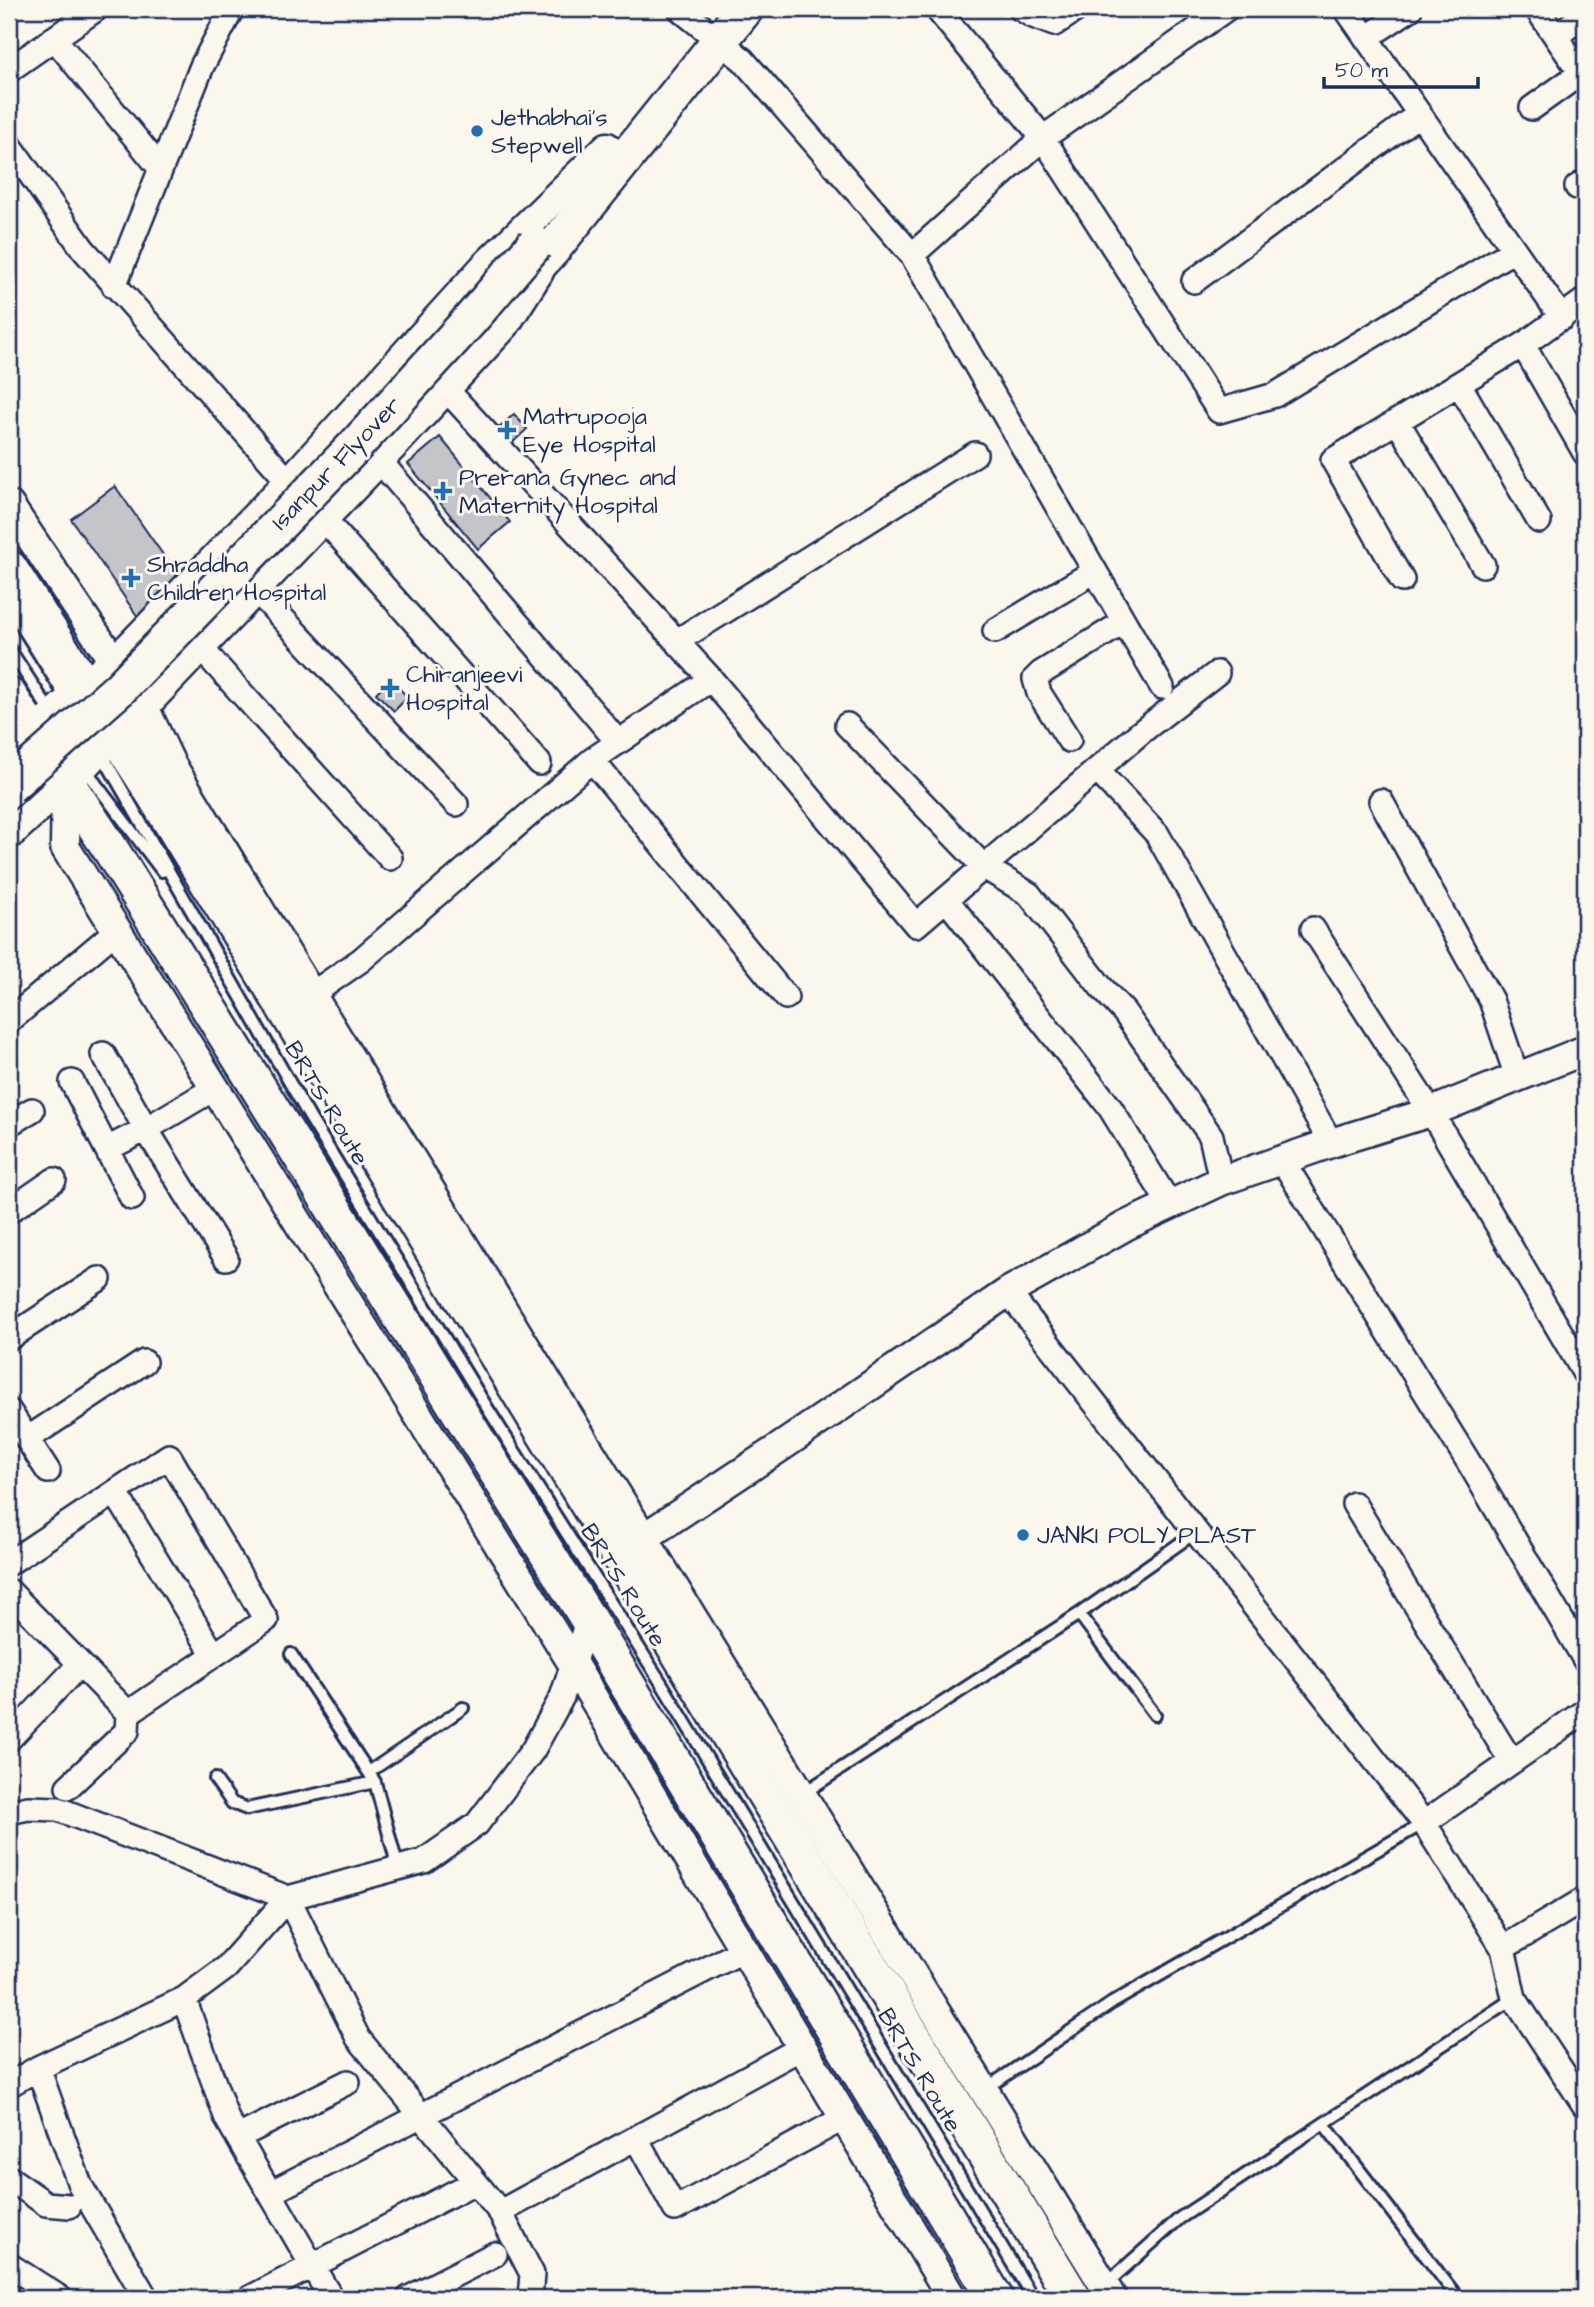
<svg xmlns="http://www.w3.org/2000/svg" width="1594" height="2307" font-family="'Architects Daughter',sans-serif">
  <rect width="100%" height="100%" fill="#fbf7ec"/>
  <filter id="ink" filterUnits="userSpaceOnUse"><feTurbulence type="fractalNoise" baseFrequency=".0143" numOctaves="2"/><feDisplacementMap in="SourceGraphic" scale="14" xChannelSelector="R" yChannelSelector="G"/><feConvolveMatrix kernelMatrix="1 2 1 2 8 2 1 2 1" color-interpolation-filters="sRGB"/></filter>
  <g filter="url(#ink)">
    <path fill="#c3c5c9" stroke="#1b2f5e" stroke-width="2" d="M514 414 527 429 505 450 491 436Z
      M440 437 510 522 478 549 408 464Z
      M115 486 182 582 142 623 71 519Z
      M389 679 408 697 394 711 376 693Z"/>
    <g fill="none" stroke-linecap="round" stroke-linejoin="round">
      <g stroke="#1b2f5e" stroke-width="16">
        <path id="service" d="M9 606 67 699
          M9 648 51 713
          M67 739 96 784 162 871
          M100 751 310 1118 488 1409 662 1684 1033 2298
          M1079 1614 1196 1532
          M291 1654 375 1782 398 1868
          M369 1772 463 1708
          M215 1779 232 1803 247 1809 375 1782
          M802 1794 1079 1614 1155 1715
          M984 2090 1112 2003 1424 1823
          M1324 2124 1458 2298
          M1106 2284 1180 2218 1514 1998"/>
      </g>
      <g stroke="#1b2f5e" stroke-width="28">
        <path id="minor" d="M680 9 743 60 912 255 1043 138 1226 9
          M937 9 1043 138 1219 411 1275 395 1514 250
          M1021 9 1033 16 1054 24 1077 9
          M1346 9 1562 318
          M1537 9 1585 79
          M1556 36 1585 14
          M54 38 160 168
          M1366 38 1410 9
          M9 70 96 9
          M1532 108 1581 73
          M9 144 83 249 289 482
          M1577 187 1585 182
          M912 255 1162 687
          M1194 281 1419 114
          M114 286 202 66 232 9
          M1523 345 1585 453
          M1459 384 1539 521
          M1397 421 1483 565
          M379 460 618 742
          M323 518 539 763
          M1402 580 1333 460 1523 345 1585 300
          M255 589 456 804
          M995 631 1095 571
          M677 641 975 454
          M200 647 390 858
          M711 679 916 925 1141 732 1217 673
          M847 725 984 867 1029 894 1101 987 1124 1012 1211 1136 1221 1181
          M1069 740 1039 693 1035 679 1041 673 1124 622
          M592 760 786 997
          M1097 770 1157 834 1331 1143
          M1381 801 1491 1000 1517 1077
          M946 899 1109 1106 1170 1205
          M1313 929 1431 1112 1585 1374
          M312 994 361 960 592 760 711 679 446 389
          M9 1021 117 930
          M103 1054 146 1129 226 1258
          M72 1082 132 1198
          M9 1124 32 1110
          M107 1149 146 1129 215 1088
          M1282 1160 1471 1466 1585 1660
          M9 1211 54 1180
          M1008 1292 1424 1823 1503 1948 1514 1998 1585 2106
          M9 1338 99 1279
          M9 1411 48 1471
          M27 1439 144 1362
          M115 1492 214 1655
          M1354 1504 1511 1761
          M9 1563 169 1456 266 1620 128 1713
          M9 1591 128 1713 127 1731 68 1787
          M9 1739 80 1664
          M9 1812 28 1808 58 1809 288 1898 358 2038 500 2212 532 2274 530 2298
          M1424 1823 1585 1711
          M1503 1948 1585 1899
          M184 1999 227 2119 331 2298
          M38 2068 80 2185 146 2298
          M9 2085 38 2068 184 1999 226 1968 288 1898 424 1861 477 1824 533 1750 562 1697 588 1619
          M238 2137 348 2082
          M636 2138 675 2209 846 2117
          M9 2178 46 2204 69 2206
          M270 2193 744 1950
          M500 2212 803 2047
          M9 2265 60 2298
          M250 2298 475 2182
          M409 2298 495 2254"/>
      </g>
      <g stroke="#1b2f5e" stroke-width="33">
        <path id="tertiary" d="M9 505 144 707 171 764
          M117 735 171 764 519 1336 1112 2298
          M9 759 52 715 130 646 299 471 486 265 607 147
          M66 782 65 847 573 1664 952 2298
          M9 835 117 735 396 443 505 325 539 272
          M628 1548 785 1444 1008 1292 1127 1225 1221 1181 1331 1143 1431 1112 1585 1050"/>
      </g>
      <g stroke="#1b2f5e" stroke-width="40">
        <path id="primary" d="M517 288 551 251 745 9
          M9 568 154 794 1073 2298
          M9 696 111 850 588 1619 995 2298"/>
      </g>
      <use href="#service" stroke="#fbf7ec" stroke-width="10"/>
      <use href="#minor" stroke="#fbf7ec" stroke-width="23"/>
      <use href="#tertiary" stroke="#fbf7ec" stroke-width="28"/>
      <use href="#primary" stroke="#fbf7ec" stroke-width="35"/>
      <g stroke="#1b2f5e" stroke-width="40" stroke-linecap="butt">
        <path id="primary-bridge" d="M9 786 119 689 356 445 471 319 535 244"/>
      </g>
      <use href="#primary-bridge" stroke="#fbf7ec" stroke-width="35"/>
    </g>
  </g>
  <g fill="#1f6fb2" stroke="#fbf7ec" stroke-width="2.5">
    <circle cx="477" cy="131" r="7"/>
    <path d="M503.5 419.5h7v7h7v7h-7v7h-7v-7h-7v-7h7z"/>
    <path d="M439.5 480.5h7v7h7v7h-7v7h-7v-7h-7v-7h7z"/>
    <path d="M127.5 567.5h7v7h7v7h-7v7h-7v-7h-7v-7h7z"/>
    <path d="M386.5 677.5h7v7h7v7h-7v7h-7v-7h-7v-7h7z"/>
    <circle cx="1023" cy="1535" r="7"/>
  </g>
  <g text-anchor="middle" stroke-width="6" stroke-linejoin="round" paint-order="stroke">
    <g font-size="24" fill="#1b2f5e" stroke="#fbf7ec" text-anchor="start">
      <text x="491" y="125">Jethabhai's<tspan x="491" dy="28">Stepwell</tspan></text>
      <text x="523" y="424">Matrupooja<tspan x="523" dy="28">Eye Hospital</tspan></text>
      <text x="459" y="485">Prerana Gynec and<tspan x="459" dy="28">Maternity Hospital</tspan></text>
      <text x="147" y="572">Shraddha<tspan x="147" dy="28">Children Hospital</tspan></text>
      <text x="406" y="682">Chiranjeevi<tspan x="406" dy="28">Hospital</tspan></text>
      <text x="1037" y="1543">JANKI POLY PLAST</text>
    </g>
    <g font-size="24" fill="#1b2f5e" stroke="#fbf7ec">
      <text transform="translate(336 463) rotate(-46)" y="8">Isanpur Flyover</text>
      <text transform="translate(327 1103) rotate(59)" y="8">BRTS Route</text>
      <text transform="translate(624 1585) rotate(58)" y="8">BRTS Route</text>
      <text transform="translate(920 2070) rotate(59)" y="8">BRTS Route</text>
    </g>
  </g>
  <rect width="1594" height="2307" fill="none" stroke="#fbf7ec" stroke-width="35"/>
  <rect x="18" y="18" width="1559" height="2272" fill="none" stroke="#1b2f5e" stroke-width="2.5" filter="url(#ink)"/>
  <path d="M1324 77v10h154v-10" fill="none" stroke="#1b2f5e" stroke-width="3.5"/>
  <text x="1335" y="77" font-size="21" fill="#1b2f5e" stroke="#fbf7ec" stroke-width="5" paint-order="stroke">50 m</text>
</svg>
